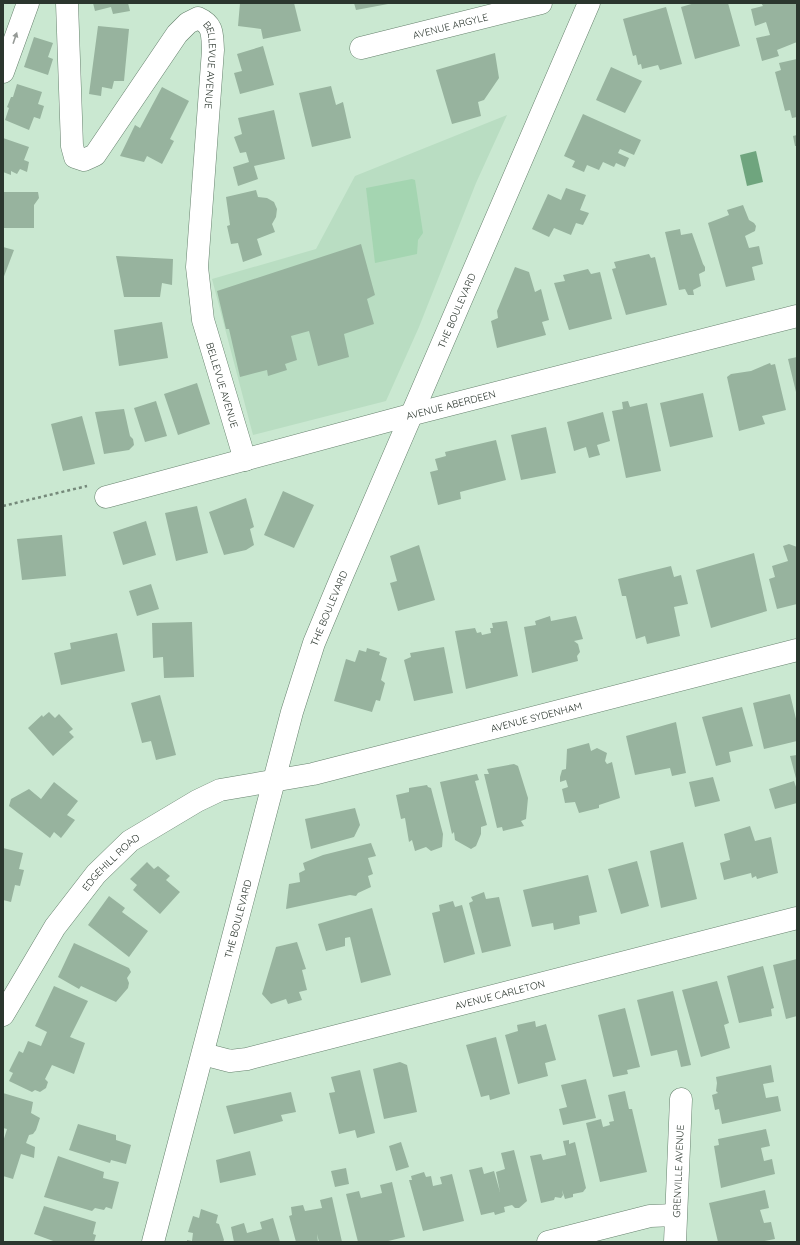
<svg xmlns="http://www.w3.org/2000/svg" width="800" height="1245" font-family="Quicksand,sans-serif">
  <rect width="100%" height="100%" fill="#cae8d1"/>
  <path fill="#b9ddc2" d="M507 115 476 183 419 327 386 401 253 435 212 279 316 249 355 176Z"/>
  <path fill="#a4d5b1" d="M412 179 415 180 423 233 418 240 417 254 375 263 366 188Z"/>
  <path fill="#6fa57e" d="M756 151 763 182 747 186 740 155Z"/>
  <path fill="#97b39e" d="M93 3H128L130 11 113 14 111 7 95 11Z
    M240 3H294L301 31 263 39 261 29 238 26Z
    M354 3H388V4L356 10Z
    M695 3H728L740 46 695 59 681 7Z
    M761 3H797V42L777 50 779 56 762 61 756 38 770 35 766 22 755 26 751 9 763 6Z
    M666 7 682 64 660 70 658 65 642 69 641 64 638 65 636 55 633 56 623 19Z
    M98 26 129 29 124 81H114L112 89 102 87 101 96 89 94Z
    M34 37 53 43 48 57 53 59 48 75 24 67Z
    M263 46 274 85 240 94 234 73 242 71 237 54Z
    M495 53 499 78 484 100 478 102 481 116 452 124 436 70Z
    M797 59V117L792 118 790 110 785 111 775 72 781 70 779 63Z
    M611 67 642 81 625 113 596 100Z
    M17 84 42 92 38 104 44 106 40 119 34 117 29 130 5 120 9 108 7 107 11 97H13Z
    M331 86 336 105 343 102 351 138 312 147 299 93Z
    M162 87 189 101 170 139 174 141 162 164 147 156 144 162 120 156 135 125 140 128Z
    M274 110 285 159 254 166 258 179 238 186 233 167 249 162 246 152 240 153 234 137 242 134 238 118Z
    M583 114 641 140 634 155 620 149 618 153 629 158 625 167 616 163 614 167 603 162 599 170 587 165 584 172 572 167 575 161 564 156Z
    M797 135V146H795L793 136Z
    M3 138 29 147 24 160 29 162 27 172 20 169 17 174 11 171V175L3 172Z
    M566 188 586 195 580 210 589 213 583 225 576 223 571 235 554 228 549 237 532 229 548 194 561 200Z
    M256 190 258 197 267 198 274 202 277 209 276 217 272 224 275 232 257 239 262 255 243 262 238 243 231 244 227 226 230 225 226 197Z
    M3 192H38L39 198 34 205V228H3Z
    M743 205 749 220 754 223 756 226 755 231 745 236 749 248 759 246 763 264 752 267 755 280 726 287 708 223 729 215 727 210Z
    M680 229 681 235 692 233 703 264 705 267V271L699 274 701 286 693 290 694 295H688L685 289 679 290 665 232Z
    M361 244 375 295 367 299 374 324 344 334 349 357 318 366 309 331 291 336 297 360 285 364 287 370 268 376 267 370 240 377 229 329H226L217 291Z
    M3 247 14 250 3 279Z
    M649 254 651 258 655 257 667 305 626 315 612 269 616 268 614 262Z
    M116 256 173 259 172 285 162 283 160 297H124Z
    M515 267 529 272 535 292 541 289 549 320 542 322 546 335 497 348 491 321 498 318 497 311Z
    M588 269 591 274 600 272 612 319 569 330 554 283 565 281 563 275Z
    M162 322 168 358 119 366 114 330Z
    M797 357V392H796L788 359Z
    M770 363 771 365 775 364 786 410 762 416 765 424 739 431 727 377 731 374 751 371Z
    M197 383 210 424 178 435 164 394Z
    M703 393 713 437 670 447 660 403Z
    M156 401 167 436 145 442 134 408Z
    M628 401 630 407 647 403 661 471 626 478 612 411 623 409 622 402Z
    M124 409 130 436 133 439 134 445 129 450 104 454 95 412Z
    M603 412 610 441 597 445 600 455 589 458 586 447 574 451 567 422Z
    M82 416 95 464 63 471 51 424Z
    M546 427 556 473 521 480 511 435Z
    M496 440 506 480 460 492 461 499 438 505 430 472 438 470 435 459 446 456 445 452Z
    M283 491 314 505 294 548 264 535Z
    M246 498 254 527 250 529 254 545 246 550 224 555 209 512Z
    M197 506 208 553 176 561 165 513Z
    M146 521 156 555 123 565 113 532Z
    M62 535 66 576 22 580 17 539Z
    M789 544 797 547V604L777 609 769 579 775 577 772 566 788 561 783 546Z
    M419 545 435 600 398 611 390 583 397 581 390 556Z
    M754 553 767 611 711 628 696 570Z
    M671 566 674 577 681 575 688 604 674 607 680 636 647 644 645 636 636 639 626 596H622L618 579Z
    M151 584 159 609 137 616 129 591Z
    M550 616 551 621 576 616 583 639 574 641 578 644 580 652 577 656 578 661 532 673 524 627 536 625 535 621Z
    M507 621 518 676 466 689 455 631 475 628 477 633 481 632 482 635 491 633 490 628H493L492 623Z
    M192 622 194 677 164 678 163 657 153 658 152 623Z
    M117 633 125 671 61 685 54 653 71 649 70 643Z
    M444 647 453 693 414 701 404 660 411 657 410 653Z
    M367 648 380 652 379 655 387 658 381 680 385 683 380 701 376 700 372 712 334 701 346 659 355 662 359 650 366 652Z
    M790 694 797 723V741L764 749 753 703Z
    M160 695 176 755 156 760 151 741 142 743 131 703Z
    M742 707 753 746 729 752 731 762 716 766 702 717Z
    M49 712 55 718 59 714 73 729 69 732 74 737 53 756 28 728 42 715 43 717Z
    M676 722 686 773 672 776 670 768 635 775 626 736Z
    M589 743 591 751 597 748 607 753 605 761 607 764 612 762 620 798 599 805V808L579 813 575 802 565 803 562 789 568 787 566 780 560 782V777L562 770 566 769 567 749Z
    M797 755V782L790 756Z
    M514 764 518 766 528 798 526 819 521 821 524 826 503 831 502 827 497 828 484 774H489L487 769Z
    M477 774 479 780 475 781 487 825 481 827V834L476 846 471 849 455 840 454 832 452 834 440 782Z
    M713 777 720 801 695 807 689 782Z
    M794 781 797 790V803L775 809 769 789Z
    M54 782 78 801 67 815 75 820 61 838 54 832 50 838 9 806 11 799 29 789 41 799Z
    M427 785 428 787 431 788 443 834 442 847 431 851 426 847 415 851 412 840 409 842 405 818 401 819 396 795 409 792V788Z
    M355 808 360 825 354 837 311 849 305 819Z
    M750 826 755 841 771 837 778 873 757 879 756 876 752 878 751 873 724 880 720 863 730 860 724 834Z
    M683 842 697 899 661 908 650 851Z
    M371 843 376 856 368 858 373 874 368 876 371 887 358 893 356 896 350 895 286 909 289 884 300 882 299 873 305 870 303 863 323 855Z
    M3 848 23 853 19 869 24 870 20 886 15 885 11 902 3 900Z
    M637 861 649 906 621 914 608 869Z
    M147 862 154 869 158 866 170 876 166 880 180 892 160 914 133 890 137 885 130 879Z
    M588 875 597 912 579 916 580 924 554 930 553 923 532 927 523 890Z
    M484 892 486 899 499 897 511 946 482 953 469 903 473 901 471 897Z
    M109 896 125 908 122 912 148 931 129 957 88 925Z
    M453 901 455 907 462 905 475 954 444 963 432 913 440 911 439 905Z
    M372 908 391 975 361 983 350 937 345 938V946L326 951 318 924Z
    M297 942 306 969 302 970 307 990 299 992 302 1000 288 1004 286 999 271 1004 262 994 276 947Z
    M74 943 129 968 131 972 127 978 129 983 128 988 116 1002 81 986 79 989 58 977Z
    M797 959V1016L786 1019 773 965Z
    M763 966 774 1008 771 1009 772 1016 739 1023 727 976Z
    M717 981 729 1023 724 1025 730 1048 701 1057 682 990Z
    M54 986 88 1001 70 1037 85 1043 74 1074 52 1065 45 1079 48 1082 46 1088 40 1092 35 1090 32 1092 9 1081 13 1073 9 1071 19 1051 23 1053 28 1041 41 1046 47 1032 35 1026Z
    M673 991 691 1065 681 1067 677 1050 651 1056 637 1000Z
    M625 1008 640 1067 627 1070 628 1074 613 1077 598 1015Z
    M535 1021 536 1027 546 1024 556 1060 545 1063 548 1076 518 1084 505 1035 518 1031 517 1025Z
    M496 1037 510 1094 490 1100 489 1095 481 1097 466 1045Z
    M400 1062 407 1065 417 1112 384 1119 373 1069Z
    M771 1065 774 1082 763 1084 766 1098 778 1096 781 1111 722 1124 719 1109 715 1110 712 1095 718 1093 716 1091 717 1083 716 1077Z
    M360 1070 375 1133 357 1138 355 1130 339 1134 329 1093 335 1092 331 1077Z
    M586 1079 596 1118 563 1125 559 1109 567 1107 561 1085Z
    M625 1091 629 1109H632L647 1172 600 1182 586 1123 601 1119 603 1127 610 1125 609 1122 614 1121 608 1095Z
    M291 1092 296 1112 281 1115 283 1121 234 1134 226 1106Z
    M3 1093 33 1102 31 1113 40 1118 36 1130 33 1134 29 1135 26 1143 35 1147 34 1158 21 1154 13 1179 3 1176V1142L7 1129 3 1128Z
    M78 1124 116 1135V1140L131 1145 126 1164 111 1160 110 1163 69 1150Z
    M766 1129 770 1146 761 1148 764 1161 772 1159 775 1174 721 1188 714 1146 719 1145 718 1139Z
    M569 1140V1144L575 1142 586 1188 583 1192 573 1194V1197L565 1199 562 1190 563 1195 561 1198 555 1197 554 1200 541 1203 530 1156 541 1154 543 1160 566 1155 563 1141Z
    M401 1142 409 1167 396 1171 389 1146Z
    M514 1150 527 1201 519 1208H515L512 1205 504 1207 505 1212 495 1215 494 1212 481 1215 469 1170 482 1167 484 1174 494 1171 500 1192 496 1172 505 1169 501 1153Z
    M250 1151 256 1175 220 1183 216 1160Z
    M58 1156 104 1172 103 1178 119 1182 112 1209 106 1207 104 1210 95 1208 92 1211 44 1197Z
    M346 1168 349 1184 335 1187 331 1171Z
    M424 1172 426 1177 431 1176 433 1186 442 1184 440 1177 452 1174 464 1221 423 1231 409 1180H412L411 1176Z
    M392 1182 405 1237 384 1242H358L346 1194 359 1191 361 1198 382 1193 380 1185Z
    M765 1190 769 1208 760 1210 764 1223 771 1222 775 1239 759 1242H718L709 1203Z
    M332 1197 342 1242H319L317 1234 318 1242H296L289 1216 292 1215 291 1207 303 1205 305 1211 322 1208 320 1200Z
    M44 1206 96 1222 93 1234 96 1235 94 1242H56L34 1234Z
    M201 1209 218 1215 216 1223 219 1224 224 1240 223 1242H187V1240L192 1241 193 1233 188 1232 193 1216 199 1218Z
    M273 1218 280 1242H234L231 1227 244 1223 247 1233 262 1229 260 1222Z"/>
  <g fill="none" stroke-linecap="round" stroke-linejoin="round">
    <g stroke="#67826e" stroke-width="23">
      <g id="minor">
        <path id="s1" d="M67 3 72 146 75 157 84 160 95 155 177 34 188 23 198 18C214 25 212 35 213 50L197 267 203 320 245 460"/>
        <path id="s2" d="M361 48 541 3"/>
        <path d="M3 72 28 3"/>
        <path id="s3" d="M106 497 410 415 797 316"/>
        <path id="s4" d="M3 1015 55 927 96 874 130 841 197 801 220 790 313 774 797 650"/>
        <path id="s5" d="M203 1054 230 1061 247 1059 797 918"/>
        <path d="M548 1242 650 1216 675 1215"/>
        <path id="s6" d="M675 1242 681 1099"/>
      </g>
    </g>
    <g stroke="#67826e" stroke-width="23">
      <g id="major">
        <path id="s7" d="M153 1242 292 712 314 643 342 576 589 3"/>
      </g>
    </g>
    <path stroke="#75897a" stroke-width="2.5" stroke-dasharray="3 3" stroke-linecap="butt" d="M3 506 87 486"/>
    <use href="#minor" stroke="#fff" stroke-width="22"/>
    <use href="#major" stroke="#fff" stroke-width="22"/>
  </g>
  <defs><path id="oneway-solid" d="M-6-.8H1V-3.2L6.5 0L1 3.2V.8H-6Z"/></defs>
  <use fill="#959a96" href="#oneway-solid" transform="translate(15 38) rotate(-71)"/>
  <g text-anchor="middle" stroke-width="3" stroke-linejoin="round" paint-order="stroke">
    <g font-size="10" fill="#2b362e" stroke="#fff">
      <text dy="4" stroke="none"><textPath href="#s2" startOffset="92">AVENUE ARGYLE</textPath></text>
      <text dy="4" stroke="none"><textPath href="#s1" startOffset="402">BELLEVUE AVENUE</textPath></text>
      <text dy="4" stroke="none"><textPath href="#s7" startOffset="982">THE BOULEVARD</textPath></text>
      <text dy="4" stroke="none"><textPath href="#s1" startOffset="726">BELLEVUE AVENUE</textPath></text>
      <text dy="4" stroke="none"><textPath href="#s3" startOffset="357">AVENUE ABERDEEN</textPath></text>
      <text dy="4" stroke="none"><textPath href="#s7" startOffset="658">THE BOULEVARD</textPath></text>
      <text dy="4" stroke="none"><textPath href="#s4" startOffset="645">AVENUE SYDENHAM</textPath></text>
      <text dy="4" stroke="none"><textPath href="#s4" startOffset="188">EDGEHILL ROAD</textPath></text>
      <text dy="4" stroke="none"><textPath href="#s7" startOffset="334">THE BOULEVARD</textPath></text>
      <text dy="4" stroke="none"><textPath href="#s5" startOffset="306">AVENUE CARLETON</textPath></text>
      <text dy="4" stroke="none"><textPath href="#s6" startOffset="71">GRENVILLE AVENUE</textPath></text>
    </g>
  </g>
  <rect width="800" height="1245" fill="none" stroke="#2b362e" stroke-width="8"/>
</svg>
